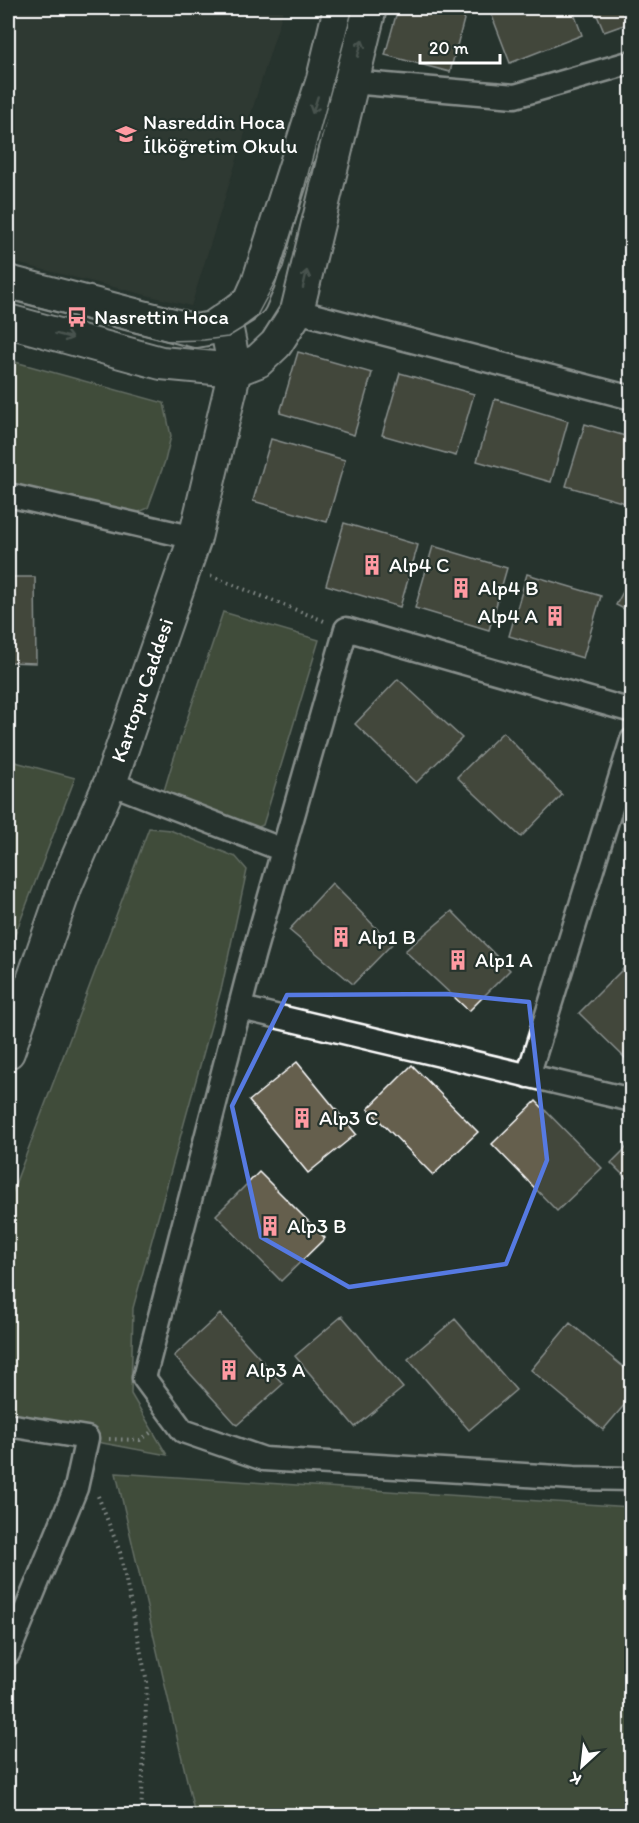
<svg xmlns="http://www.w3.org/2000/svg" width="639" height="1823" font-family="Itim,sans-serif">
  <rect width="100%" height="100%" fill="#26332d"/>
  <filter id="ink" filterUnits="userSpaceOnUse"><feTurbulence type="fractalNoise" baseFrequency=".0167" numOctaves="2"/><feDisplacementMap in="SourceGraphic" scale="12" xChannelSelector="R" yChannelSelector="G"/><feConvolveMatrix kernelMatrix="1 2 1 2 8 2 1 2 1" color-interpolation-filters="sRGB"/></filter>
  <g filter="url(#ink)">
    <path fill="#394037" d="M8 8H284L191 306 8 261Z"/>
    <path fill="#5f6b4c" stroke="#afb5a6" stroke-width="1.5" d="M8 360 164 403 171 436 165 461 148 508 133 515 8 487Z
      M223 612 319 640 263 825 252 830 163 794 173 761Z
      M8 760 75 778 8 953Z
      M149 828 170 830 236 857 247 870 222 986 133 1308 131 1394 167 1455 97 1442 8 1419V1203Z
      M116 1473 631 1507V1815H195Z"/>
    <path fill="#655e4e" stroke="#fff" stroke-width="1.5" d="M398 8H467L450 72 385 55Z
      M489 8H572L582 35 510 63Z
      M594 8H632V22L604 32Z
      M298 352 372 373 354 435 280 413Z
      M400 373 474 394 456 456 382 435Z
      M495 399 568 421 551 482 477 461Z
      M585 424 632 438V505L566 486Z
      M271 439 345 460 327 522 253 501Z
      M344 523 418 545 400 607 326 585Z
      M433 546 507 568 489 630 415 608Z
      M527 574 601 596 583 658 509 636Z
      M632 575V613L616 605Z
      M8 577H35L36 663 8 662Z
      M398 679 462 738 416 783 355 724Z
      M503 732 562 795 521 837 457 777Z
      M632 810V831L621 820Z
      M332 883 392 944 353 984 289 930Z
      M452 911 510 970 469 1011 405 951Z
      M632 960V1053L626 1059 579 1013Z
      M297 1062 356 1134 308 1173 249 1101Z
      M412 1065 478 1132 433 1175 368 1109Z
      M536 1101 602 1168 557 1211 492 1144Z
      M632 1142V1184L611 1163Z
      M259 1172 325 1238 281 1281 216 1215Z
      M220 1314 283 1384 237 1425 174 1356Z
      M342 1316 403 1388 355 1427 295 1356Z
      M455 1319 516 1390 469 1430 408 1359Z
      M570 1323 632 1374V1396L603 1430 531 1370Z"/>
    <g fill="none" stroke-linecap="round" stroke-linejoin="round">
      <g stroke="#fff" stroke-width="27">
        <path id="street" d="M351 82 515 96 632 62
          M297 311 632 398
          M8 495 195 538
          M632 711 346 629 253 956 144 1378 183 1431 264 1459 574 1478 632 1479
          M110 783 283 850
          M241 1008 632 1100
          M528 1076 632 740
          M8 1425 87 1438 76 1488 8 1654"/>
      </g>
      <g stroke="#fff" stroke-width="36">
        <g id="secondary">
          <path d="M8 282 196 331 212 328 238 310 250 301 258 283 323 79 340 8"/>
          <path d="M8 321 161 363 235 370 258 361 276 344 297 311 370 8"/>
          <path id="s1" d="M8 1052 66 885 110 783 195 538 235 370 225 320"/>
        </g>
      </g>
      <path stroke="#fff" stroke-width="4" stroke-dasharray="1.5 4.5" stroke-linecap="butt" d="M211 576 324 621
        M109 1439 140 1440 153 1431
        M98 1496 120 1552 147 1682 141 1816"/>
      <use href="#street" stroke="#26332d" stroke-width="22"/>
      <use href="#secondary" stroke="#26332d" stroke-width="32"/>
      <path stroke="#fff" stroke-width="1.5" d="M8 299 167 341 204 340 228 337 254 321 283 267 353 8"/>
    </g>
    <defs><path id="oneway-shaft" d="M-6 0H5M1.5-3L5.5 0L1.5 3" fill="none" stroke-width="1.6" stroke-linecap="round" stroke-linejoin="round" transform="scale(1.5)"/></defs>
    <g stroke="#727a76">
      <use href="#oneway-shaft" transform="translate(360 48) rotate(-76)"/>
      <use href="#oneway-shaft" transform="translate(315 105) rotate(108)"/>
      <use href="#oneway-shaft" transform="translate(305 279) rotate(-77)"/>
      <use href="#oneway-shaft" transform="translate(64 336) rotate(15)"/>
    </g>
  </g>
  <path d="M0 0H639V1823H0ZM447 994 529 1002 547 1160 506 1264 349 1287 261 1237 232 1106 287 995Z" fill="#26332d" fill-opacity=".55" fill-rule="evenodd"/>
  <path fill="none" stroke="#567ae2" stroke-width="4.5" stroke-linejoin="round" d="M447 994 529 1002 547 1160 506 1264 349 1287 261 1237 232 1106 287 995Z"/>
  <defs>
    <g id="school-bare" transform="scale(1.62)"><path d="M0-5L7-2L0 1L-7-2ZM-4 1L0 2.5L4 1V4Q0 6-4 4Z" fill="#ff9aa2" stroke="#26332d" stroke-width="2.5" paint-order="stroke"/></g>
    <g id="bus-bare" transform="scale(1.62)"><path d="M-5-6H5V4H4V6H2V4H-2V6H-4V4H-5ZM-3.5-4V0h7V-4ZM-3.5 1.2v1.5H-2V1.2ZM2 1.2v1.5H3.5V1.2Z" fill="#ff9aa2" stroke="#26332d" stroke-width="2.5" paint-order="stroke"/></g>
    <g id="building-bare" transform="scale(1.62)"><path d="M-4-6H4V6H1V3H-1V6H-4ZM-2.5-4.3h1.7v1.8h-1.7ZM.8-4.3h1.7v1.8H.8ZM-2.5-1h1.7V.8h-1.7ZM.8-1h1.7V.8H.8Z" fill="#ff9aa2" stroke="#26332d" stroke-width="2.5" paint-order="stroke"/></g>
  </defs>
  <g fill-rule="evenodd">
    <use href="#school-bare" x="126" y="134"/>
    <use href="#bus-bare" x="77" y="317"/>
    <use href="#building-bare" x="372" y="565"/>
    <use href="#building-bare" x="461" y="588"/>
    <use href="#building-bare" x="555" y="616"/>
    <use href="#building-bare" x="341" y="937"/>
    <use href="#building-bare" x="458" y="960"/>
    <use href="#building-bare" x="302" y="1118"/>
    <use href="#building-bare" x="270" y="1226"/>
    <use href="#building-bare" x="229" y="1370"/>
  </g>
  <g text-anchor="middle" stroke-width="4.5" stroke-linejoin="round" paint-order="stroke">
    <g font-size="21" fill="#fff" stroke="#26332d" text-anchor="start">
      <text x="143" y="129">Nasreddin Hoca<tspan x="143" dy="24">İlköğretim Okulu</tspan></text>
      <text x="94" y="324">Nasrettin Hoca</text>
      <text x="389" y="572">Alp4 C</text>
      <text x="478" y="595">Alp4 B</text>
      <text x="538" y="623" text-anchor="end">Alp4 A</text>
      <text x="358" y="944">Alp1 B</text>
      <text x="475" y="967">Alp1 A</text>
      <text x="319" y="1125">Alp3 C</text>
      <text x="287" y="1233">Alp3 B</text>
      <text x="246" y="1377">Alp3 A</text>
    </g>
    <g font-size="21" fill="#fff" stroke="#26332d">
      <text dy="7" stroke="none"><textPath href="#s1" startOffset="386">Kartopu Caddesi</textPath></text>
    </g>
  </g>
  <rect width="639" height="1823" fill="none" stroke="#26332d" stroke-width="30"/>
  <rect x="15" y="15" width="609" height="1793" fill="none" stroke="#fff" stroke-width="2" filter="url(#ink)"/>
  <g transform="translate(582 1766) rotate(207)" stroke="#26332d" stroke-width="4.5" paint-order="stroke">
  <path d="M0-4.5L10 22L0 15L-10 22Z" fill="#ffffff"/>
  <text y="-9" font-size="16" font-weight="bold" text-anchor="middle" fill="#ffffff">K</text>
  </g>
  <path d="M420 54v9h80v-9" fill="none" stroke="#ffffff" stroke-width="3"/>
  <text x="429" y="54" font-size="18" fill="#ffffff" stroke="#26332d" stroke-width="4.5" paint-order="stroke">20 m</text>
</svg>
